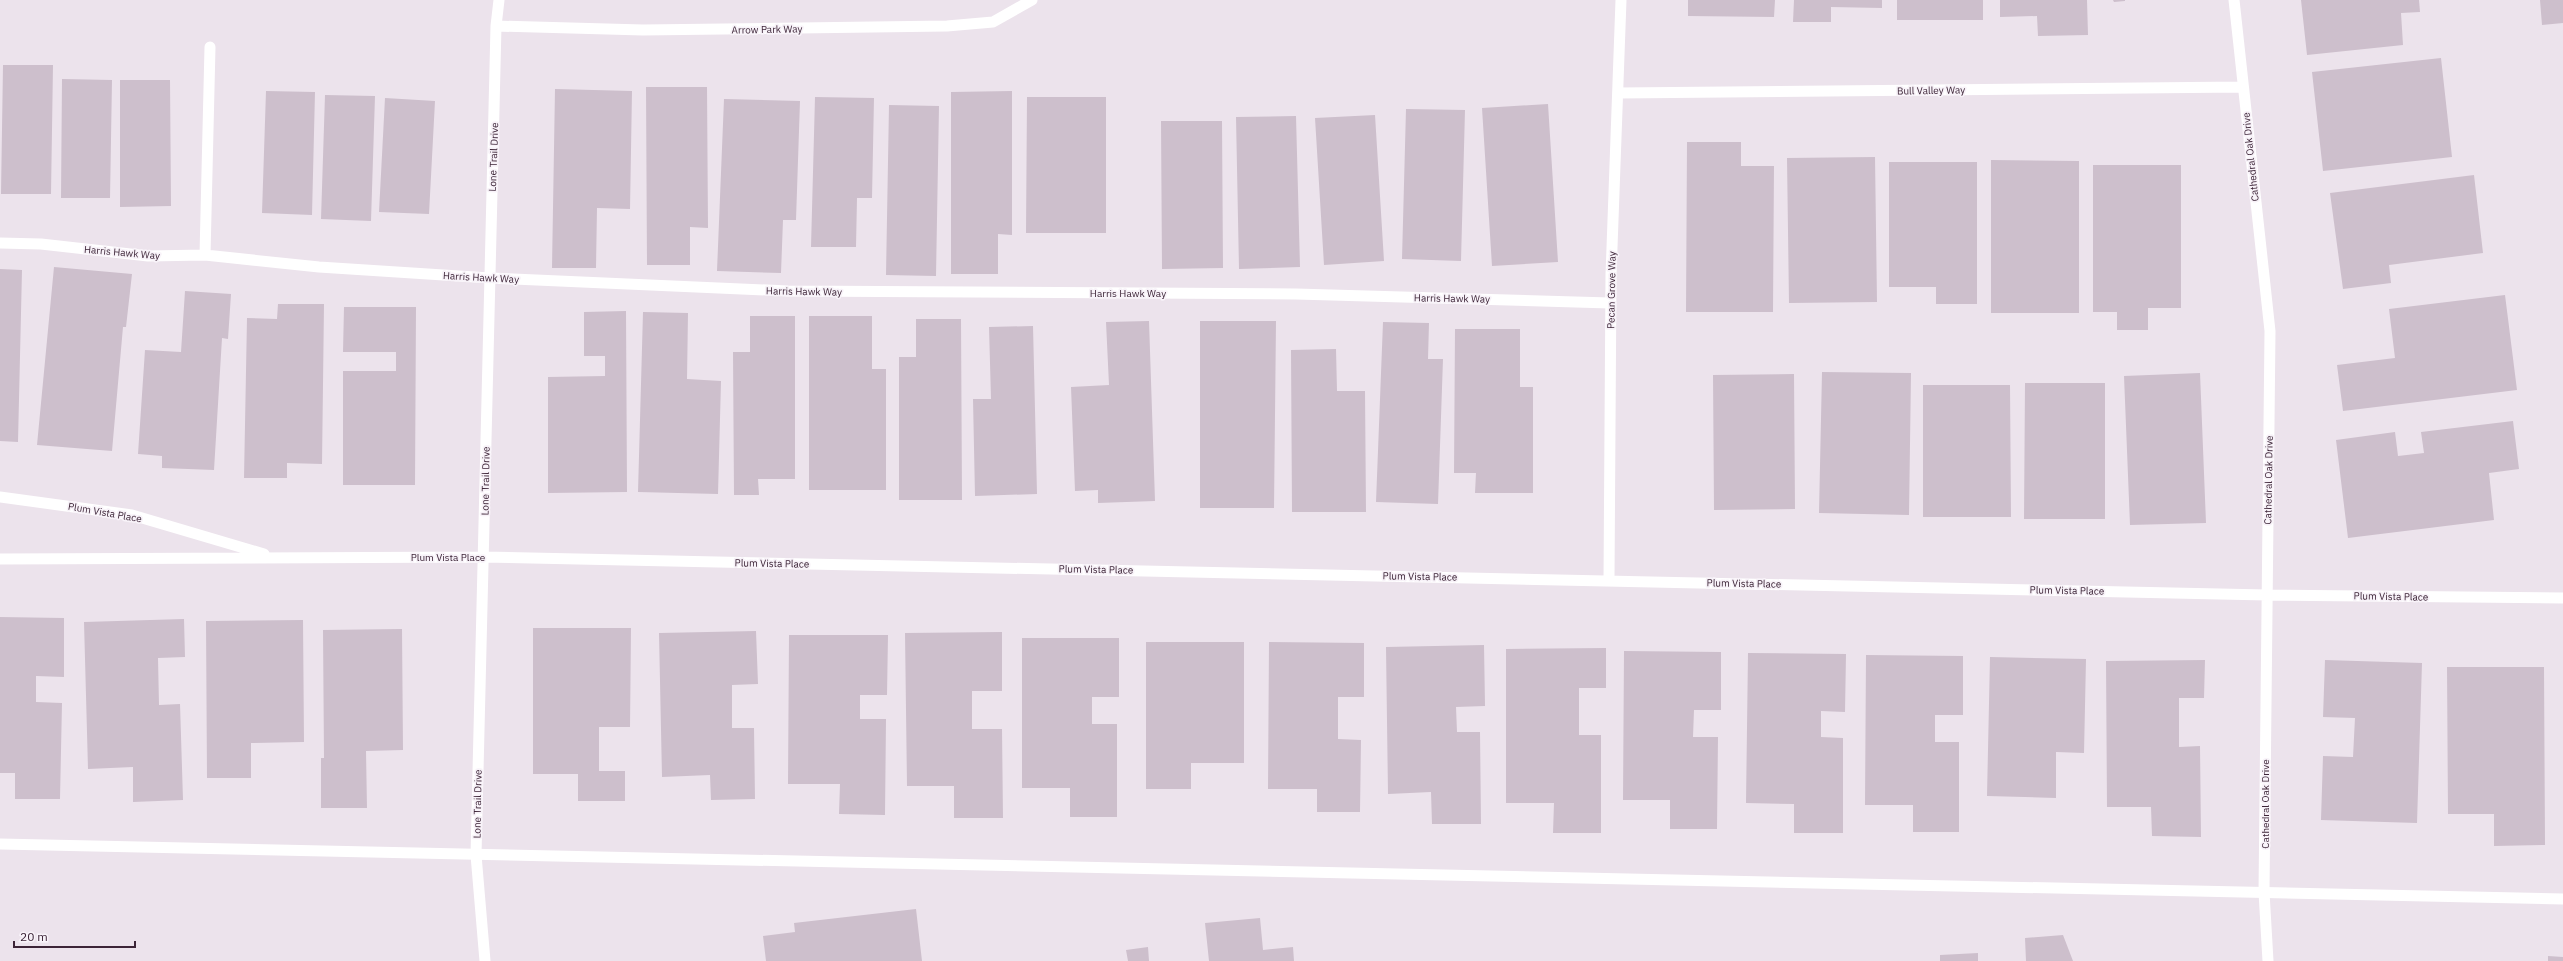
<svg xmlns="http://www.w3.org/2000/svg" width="2563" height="961" font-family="'IBM Plex Sans',sans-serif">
  <rect width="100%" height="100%" fill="#ece3ec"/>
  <path fill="#cdbfcc" d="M1688 0H1775L1774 17 1688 16Z
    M1794 0H1882V8L1831 7V22H1793Z
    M1897 0H1983V20H1897Z
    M2000 0H2087L2088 35 2038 36 2037 16 2000 17Z
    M2113 0H2125V1L2114 2Z
    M2301 0H2419L2420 12 2401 13 2403 45 2307 55Z
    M2540 0H2563V23L2542 25Z
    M2441 58 2452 157 2323 171 2312 72Z
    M3 65H53L51 194H1Z
    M62 79 112 80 110 198H61Z
    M120 80H170L171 206 120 207Z
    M646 87H707L708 228 690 227V265H647Z
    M555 89 632 91 630 209 597 208 596 268H552Z
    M266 91 315 92 312 215 262 213Z
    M1012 91V235L998 234V274H951V92Z
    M325 95 375 96 371 221 321 219Z
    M815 97 874 98 872 198H857L856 247H811Z
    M1027 97H1106V233H1026Z
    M385 98 435 101 429 214 379 212Z
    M724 99 800 101 796 220H783L781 273 717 271Z
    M1548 104 1558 262 1492 266 1482 108Z
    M889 105 939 106 936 276 886 275Z
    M1406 109 1465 110 1461 261 1402 259Z
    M1375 115 1384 261 1324 265 1315 118Z
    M1296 116 1300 267 1239 269 1236 117Z
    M1161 121H1222L1223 268 1162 269Z
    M1687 142H1741V166H1774L1773 312H1686Z
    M1875 157 1877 302 1789 303 1787 158Z
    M1991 160 2079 161V313H1991Z
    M1889 162H1977V304H1936V287H1889Z
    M2093 165H2181V308H2148V330H2117V312H2093Z
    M2474 175 2483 253 2389 265 2391 283 2343 289 2330 193Z
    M54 267 132 274 126 327H123L112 451 37 445Z
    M0 269 22 270 18 442 0 441Z
    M185 291 231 294 228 339 222 338 214 470 162 468V456L138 454 145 350 181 352Z
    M2505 295 2517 390 2343 411 2337 365 2395 358 2389 309Z
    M278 304H324L322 464 287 463V478H244L247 318 277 319Z
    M344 307H416L415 485H343V371H396V352H343Z
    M626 311 627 492 548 493V377L605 376V356H584V312Z
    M643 312 688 313 687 379 721 381 718 494 638 492Z
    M750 316H795V479H758L759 495H734L733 352H750Z
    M809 316H872V369H886V490H809Z
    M916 319H961L962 500H899V357H916Z
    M1149 321 1155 501 1098 503V490L1075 491 1071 387 1109 385 1106 322Z
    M1200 321H1276L1274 508H1200Z
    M1383 322 1429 323 1428 359H1443L1438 504 1376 502Z
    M1033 326 1037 494 975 496 973 399H991L989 327Z
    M1455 329H1520V387H1533V493H1475L1476 473H1454Z
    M1336 349 1337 391H1365L1366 512H1292L1291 350Z
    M1822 372 1911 373 1909 515 1819 513Z
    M2200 373 2206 523 2130 525 2124 376Z
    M1794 374 1795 509 1714 510 1713 375Z
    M2025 383H2105V519H2024Z
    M1923 385H2010L2011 517H1923Z
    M2513 421 2519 469 2489 473 2494 520 2348 538 2336 440 2395 432 2398 456 2424 453 2421 432Z
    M0 617 64 618V677L36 676V702L62 703 60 799H15V773H0Z
    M184 619 185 657 158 658 159 705 180 704 183 800 133 802V767L88 769 84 622Z
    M303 620 304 742 251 743V778H207L206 621Z
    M533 628H631L630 727H599V771H625V801H578V774H533Z
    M402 629 403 750 366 751 367 808H321V758H324L323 630Z
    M756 631 758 684 732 685V728H754L755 799 711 800 710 775 662 777 659 633Z
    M1002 632V691H972V729H1002L1003 818H954V786H907L905 633Z
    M789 635H888L887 695H860V719H886L885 815 839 814 840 784H788Z
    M1022 638H1119V697H1092V724H1117V817H1070V788H1022Z
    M1146 642H1244V763H1191V789H1146Z
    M1269 642 1364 643V697H1338V739L1361 740 1360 812H1317V789H1268Z
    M1484 645 1485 706 1456 707 1457 732H1480L1481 824H1432L1431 792 1388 794 1386 647Z
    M1606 648V688H1579V735H1601V833H1553L1554 803H1506V649Z
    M1624 651 1721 652V710H1694L1693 737H1718L1717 829H1670V800H1623Z
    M1748 653 1846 654 1845 712 1821 711V737L1843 738V833H1794V804L1746 803Z
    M1866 655 1963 656V715H1935V742H1959V832H1913V805H1865Z
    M1990 657 2086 659 2084 753 2056 752V798L1987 796Z
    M2205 660 2204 698H2179V747L2200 746 2201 837 2152 836 2151 807H2107L2106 661Z
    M2325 660 2422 663 2417 823 2321 820 2323 756 2353 757 2355 718 2323 717Z
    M2447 667H2544L2545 845 2494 846V814H2448Z
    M916 909 922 961H766L763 936 795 932 794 923Z
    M1260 918 1263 950 1293 947 1294 961H1209L1205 923Z
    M2063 935 2073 961H2026L2025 938Z
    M1148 947 1149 961H1128L1126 950Z
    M1978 953V961H1940V955Z
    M2548 956 2563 957V961H2548Z"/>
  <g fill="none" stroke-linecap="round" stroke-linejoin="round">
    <path stroke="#fff" stroke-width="11" d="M0 243 41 244 148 256 205 255 319 267 490 278 788 291 1296 294 1610 303
      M205 255 210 47
      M0 844 2563 899"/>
    <path stroke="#fff" stroke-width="11" d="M2234 0 2270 331 2264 892 2268 961
      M496 26 643 30 947 26 993 22 1032 0
      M1619 93 2243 87
      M0 497 132 515 264 554
      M0 559 483 557 2267 595 2563 598
      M1609 580 1611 275 1621 0
      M485 961 476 855 496 26 499 0"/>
  </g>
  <g text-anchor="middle" stroke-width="3.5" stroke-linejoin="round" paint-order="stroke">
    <g font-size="10" fill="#3c2437" stroke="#f8f3f9">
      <text transform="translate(767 29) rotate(-1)" y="4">Arrow Park Way</text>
      <text transform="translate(1931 90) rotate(-1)" y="4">Bull Valley Way</text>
      <text transform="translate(493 157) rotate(-88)" y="4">Lone Trail Drive</text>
      <text transform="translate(2250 157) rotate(-96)" y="4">Cathedral Oak Drive</text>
      <text transform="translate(122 252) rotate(5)" y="4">Harris Hawk Way</text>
      <text transform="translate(481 277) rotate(3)" y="4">Harris Hawk Way</text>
      <text transform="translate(1611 290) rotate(-89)" y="4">Pecan Grove Way</text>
      <text transform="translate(804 291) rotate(1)" y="4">Harris Hawk Way</text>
      <text x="1128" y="297">Harris Hawk Way</text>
      <text transform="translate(1452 298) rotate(1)" y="4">Harris Hawk Way</text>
      <text transform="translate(2268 480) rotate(-89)" y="4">Cathedral Oak Drive</text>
      <text transform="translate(485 481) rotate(-89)" y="4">Lone Trail Drive</text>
      <text transform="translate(105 512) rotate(10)" y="4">Plum Vista Place</text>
      <text x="448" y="561">Plum Vista Place</text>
      <text transform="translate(772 563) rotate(1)" y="4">Plum Vista Place</text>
      <text transform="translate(1096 569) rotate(1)" y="4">Plum Vista Place</text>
      <text transform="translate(1420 576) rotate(1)" y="4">Plum Vista Place</text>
      <text transform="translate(1744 583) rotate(1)" y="4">Plum Vista Place</text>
      <text transform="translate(2067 590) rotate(1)" y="4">Plum Vista Place</text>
      <text transform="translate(2391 596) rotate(1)" y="4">Plum Vista Place</text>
      <text transform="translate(477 804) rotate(-89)" y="4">Lone Trail Drive</text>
      <text transform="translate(2265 804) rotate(-90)" y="4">Cathedral Oak Drive</text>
    </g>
  </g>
  <path d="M14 941v6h121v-6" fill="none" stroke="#3c2437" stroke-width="2"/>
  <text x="20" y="941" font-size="12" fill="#3c2437" stroke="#f8f3f9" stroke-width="3" paint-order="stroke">20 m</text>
</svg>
